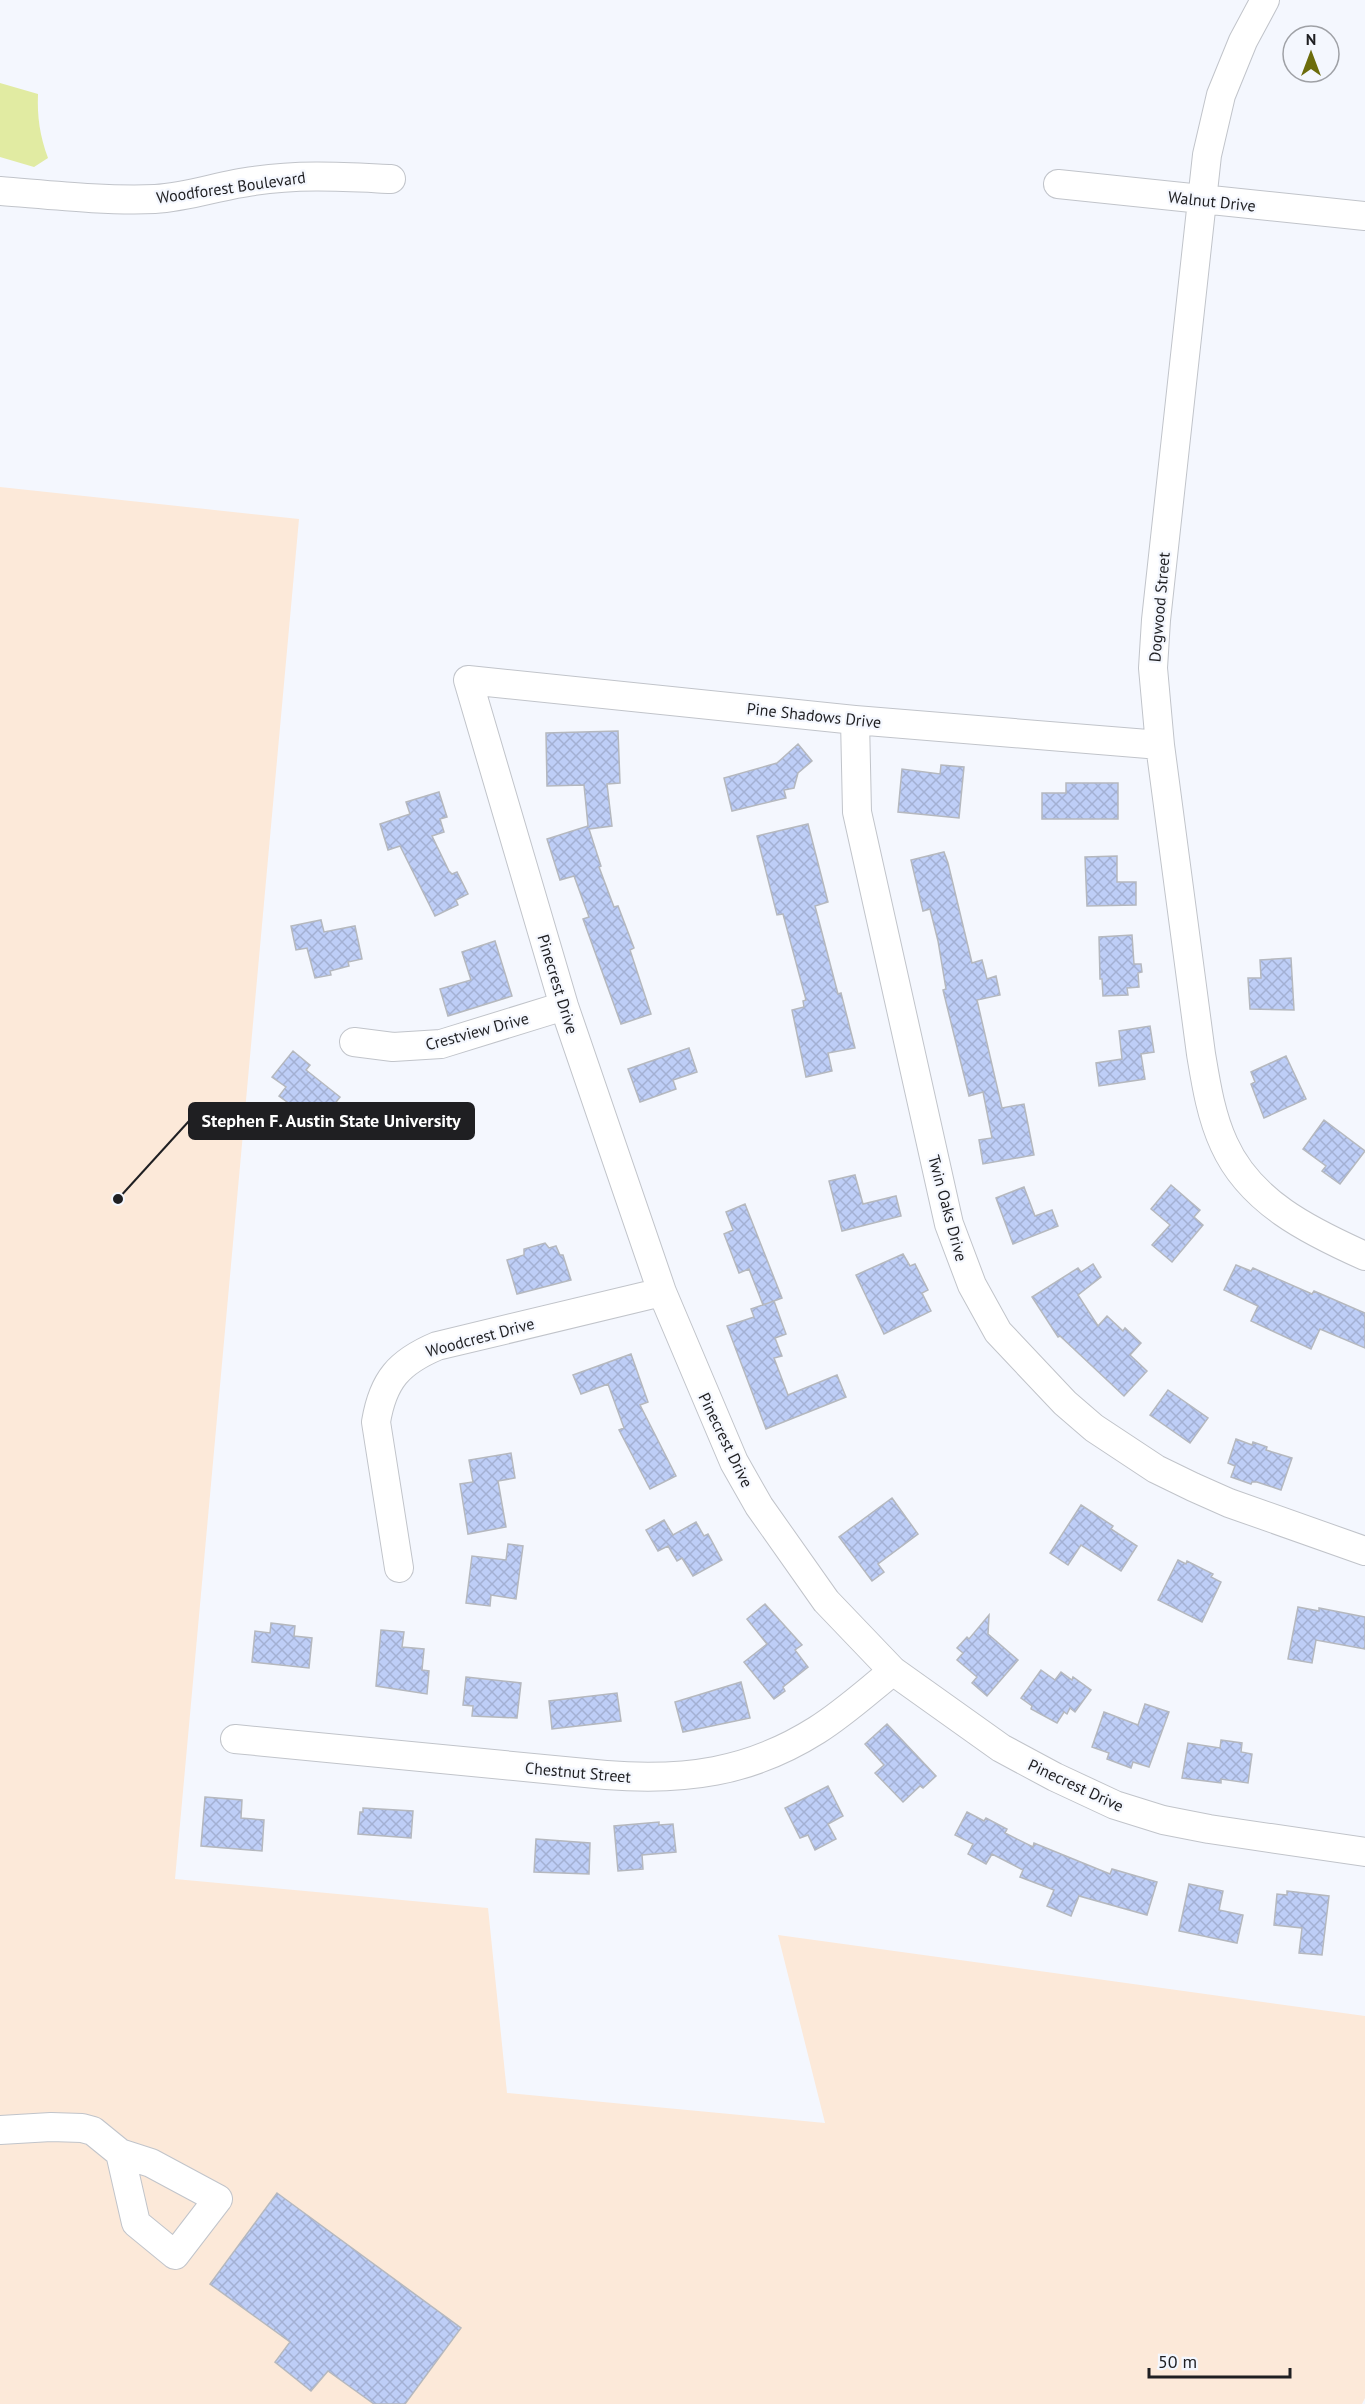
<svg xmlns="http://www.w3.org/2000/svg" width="1365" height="2404" font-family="'PT Sans',sans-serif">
  <defs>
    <pattern id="building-cross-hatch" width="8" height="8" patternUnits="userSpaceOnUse" patternTransform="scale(1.5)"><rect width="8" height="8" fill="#becef7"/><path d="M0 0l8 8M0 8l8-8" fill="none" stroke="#a3b0d3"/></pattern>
  </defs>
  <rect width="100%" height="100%" fill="#f4f7fe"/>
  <path fill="#fce9d9" d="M0 487 299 519 175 1879 488 1908 507 2093 825 2123 778 1935 1365 2016V2398L1362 2404H0Z"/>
  <path fill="#e1eba2" d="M0 83 38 94C37 117 40 136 48 158L34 167 0 157Z"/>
  <path fill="url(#building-cross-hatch)" stroke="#b5b8be" stroke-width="1.5" d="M618 731 620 783 607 784 612 826 589 829 601 866 599 867 614 907 618 906 634 948 630 950 651 1014 621 1024 583 919 589 917 574 876 560 880 547 839 588 826 584 785 547 786 546 733Z
    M798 744 812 761 798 773 794 788 784 790 786 798 732 811 724 778 777 763Z
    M941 765 964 767 959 818 898 812 902 769 940 774Z
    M1066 783H1118V819H1042V793H1066Z
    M439 792 447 817 440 819 444 832 432 836 449 871 452 874 457 872 468 894 456 900 458 905 435 916 400 846 388 850 380 824 410 814 406 802Z
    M808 824 828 902 815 906 838 994 841 993 855 1048 828 1053 832 1071 806 1077 792 1010 804 1007 803 1001 806 1000 783 914 777 915 757 836Z
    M944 852 948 863 972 963 982 960 987 979 996 976 1000 995 977 1000 1002 1108 1024 1104 1034 1155 983 1164 979 1140 992 1138 983 1092 969 1096 943 990 946 989 938 941 930 909 923 911 911 860Z
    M1117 856V882H1136V905L1087 906 1085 857Z
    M321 920 324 932 355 926 362 959 348 962 349 966 330 971 331 975 315 978 307 948 296 950 291 926Z
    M1132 935 1134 964H1141L1142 972 1138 973 1139 987 1127 988 1128 995 1103 996 1102 979H1100L1099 937Z
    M495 941 512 996 448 1016 440 989 471 980 462 952Z
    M1291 958 1294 1010 1250 1009 1248 978H1261L1260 960Z
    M1150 1026 1154 1052 1141 1054 1145 1079 1099 1086 1096 1063 1122 1059 1119 1031Z
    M689 1048 697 1072 673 1080 676 1089 640 1102 628 1069Z
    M293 1051 310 1065 306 1070 340 1097 318 1125 305 1114 299 1120 283 1108 287 1102 279 1096 286 1087 272 1077Z
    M1286 1056 1306 1099 1264 1118 1251 1084 1255 1082 1251 1072Z
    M1324 1120 1365 1151 1340 1184 1322 1171 1326 1166 1303 1149Z
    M855 1175 863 1204 896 1196 901 1216 842 1231 829 1181Z
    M1171 1185 1200 1210 1194 1217 1203 1225 1172 1262 1152 1245 1170 1225 1151 1209Z
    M1024 1187 1035 1216 1052 1210 1058 1226 1013 1244 996 1198Z
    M745 1204 782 1298 763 1305 749 1269 739 1273 724 1234 733 1230 726 1212Z
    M545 1243 549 1248 556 1246 560 1255H563L571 1280 517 1294 507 1260 524 1255V1249Z
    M903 1254 910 1266 915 1264 928 1290 922 1293 931 1311 884 1334 856 1275Z
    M1093 1264 1101 1277 1078 1295 1098 1326 1107 1316 1123 1331 1125 1328 1141 1343 1130 1355 1147 1371 1124 1396 1060 1336 1058 1337 1032 1297 1078 1268 1081 1272Z
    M1236 1265 1251 1271 1253 1268 1312 1294 1314 1291 1365 1313V1348L1320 1329 1311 1349 1251 1321 1258 1306 1224 1290Z
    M774 1301 786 1334 775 1338 782 1356 774 1358 788 1395 837 1375 846 1397 766 1429 727 1326 754 1317 751 1309Z
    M631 1354 648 1402 640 1405 676 1476 650 1489 619 1430 624 1428 608 1384 581 1394 573 1375Z
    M1168 1390 1208 1418 1190 1443 1150 1415Z
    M1236 1439 1252 1445 1253 1442 1267 1447 1266 1450 1292 1458 1281 1490 1257 1482H1252L1251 1484 1231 1477 1235 1466 1228 1463Z
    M511 1453 515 1478 498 1481 506 1527 468 1534 460 1484 473 1482 469 1460Z
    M892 1498 918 1534 878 1564 884 1572 872 1581 839 1537Z
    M1081 1505 1113 1526 1111 1529 1137 1546 1121 1571 1081 1545 1068 1565 1050 1553Z
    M664 1520 673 1535 696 1522 704 1536 708 1534 722 1560 693 1576 682 1558 677 1561 668 1546 658 1551 646 1530Z
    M508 1544 523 1546 516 1599 491 1595 490 1606 466 1603 472 1556 506 1560Z
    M1178 1560 1186 1564 1187 1561 1213 1574 1211 1577 1221 1582 1202 1622 1158 1600Z
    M765 1604 802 1645 795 1650 808 1667 783 1687 785 1691 774 1699 744 1662 767 1644 747 1619Z
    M1298 1607 1319 1611V1608L1365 1617V1649L1316 1640 1312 1663 1288 1659Z
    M989 1615 988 1634 1018 1660 987 1696 972 1683 977 1677 957 1660 963 1653 957 1648 967 1637 969 1639Z
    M271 1623 295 1626 294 1636 312 1638 309 1668 252 1662 255 1631 270 1633Z
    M381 1630 404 1632 402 1647 424 1649 422 1670 429 1671 427 1694 376 1686Z
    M1041 1670 1055 1680 1061 1672 1072 1680 1073 1677 1091 1690 1075 1712 1070 1708 1067 1714 1064 1712 1057 1723 1031 1709 1032 1706 1021 1698Z
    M466 1677 521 1683 517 1718 472 1716 473 1706 463 1705Z
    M741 1682 750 1718 683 1732 675 1702Z
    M617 1693 621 1721 552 1729 549 1701Z
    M1145 1704 1169 1712 1149 1767 1133 1762 1131 1768 1107 1759 1109 1753 1092 1747 1104 1712 1138 1725Z
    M887 1724 936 1776 923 1788 920 1786 903 1802 875 1773 884 1765 865 1744Z
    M1221 1740 1242 1743 1241 1752 1252 1754 1248 1783 1221 1779V1783L1182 1778 1188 1743 1220 1748Z
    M828 1786 843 1816 828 1824 836 1839 815 1850 808 1835 800 1838 785 1808Z
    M205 1797 242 1800 241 1818 264 1820 262 1851 201 1846Z
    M363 1808 413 1811 411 1838 358 1834 360 1812H363Z
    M967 1812 984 1821 986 1818 1007 1829 1005 1833 1033 1847 1034 1843 1110 1874 1112 1869 1157 1882 1147 1915 1079 1896 1071 1916 1047 1906 1054 1890 1020 1877 1023 1870 992 1854 986 1864 968 1854 973 1844 955 1835Z
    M659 1822V1825L673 1824 676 1852 642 1855 643 1869 618 1871 614 1826Z
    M536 1839 590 1843 589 1874 534 1872Z
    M1189 1884 1223 1891 1219 1910 1243 1915 1237 1943 1179 1931Z
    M1287 1891 1329 1896 1322 1955 1299 1953 1302 1928 1274 1925 1277 1894 1287 1895Z
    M277 2193 461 2328 405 2404H374L328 2371 311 2391 275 2362 290 2342 210 2284Z"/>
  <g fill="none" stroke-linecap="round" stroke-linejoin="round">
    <g stroke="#c1c4ca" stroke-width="30">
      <path id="minor" d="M1265 0 1243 41 1221 95 1207 155 1156 620 1153 668 1160 745 1201 1054C1206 1084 1211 1116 1224 1144 1250 1202 1309 1231 1365 1256
        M1058 184 1365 216
        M0 191C51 195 104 201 155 199 189 197 221 185 254 181 300 174 345 177 391 179
        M855 720 857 812 949 1224 972 1285 998 1332 1065 1403 1094 1428 1156 1469 1193 1487 1229 1503 1365 1551
        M1160 745 855 720 468 680 564 1006 662 1292 734 1462 759 1506 826 1601 893 1671 1001 1748 1055 1777 1115 1805 1163 1820 1209 1829 1365 1852
        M354 1042 393 1047 441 1044 564 1006
        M399 1568 376 1422C383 1380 399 1362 437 1346L662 1292
        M235 1739 606 1775C684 1781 749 1773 817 1730 844 1713 868 1691 893 1671
        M0 2130 51 2127 82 2128 93 2131 120 2153 151 2163 218 2199 175 2255 136 2223 120 2153"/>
    </g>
    <use href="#minor" stroke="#fff" stroke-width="28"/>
  </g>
  <g text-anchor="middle" stroke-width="4.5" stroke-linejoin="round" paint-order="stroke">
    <g font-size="16" fill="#1f1f22" stroke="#f4f7fe">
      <text transform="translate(231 187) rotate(-8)" y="6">Woodforest Boulevard</text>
      <text transform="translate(1212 201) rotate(6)" y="6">Walnut Drive</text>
      <text transform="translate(1159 607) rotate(-85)" y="6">Dogwood Street</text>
      <text transform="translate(814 715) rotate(6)" y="6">Pine Shadows Drive</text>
      <text transform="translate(558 984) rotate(73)" y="6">Pinecrest Drive</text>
      <text transform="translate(477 1031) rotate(-15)" y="6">Crestview Drive</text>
      <text transform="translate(948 1208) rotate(75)" y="6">Twin Oaks Drive</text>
      <text transform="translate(480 1337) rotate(-15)" y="6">Woodcrest Drive</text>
      <text transform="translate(726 1440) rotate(64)" y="6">Pinecrest Drive</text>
      <text transform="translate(578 1772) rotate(5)" y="6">Chestnut Street</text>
      <text transform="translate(1076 1785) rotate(25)" y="6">Pinecrest Drive</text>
    </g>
  </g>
  <path fill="none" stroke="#1f1f22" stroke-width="2" d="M118 1199L189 1121"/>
  <circle fill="#1f1f22" stroke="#f4f7fe" stroke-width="2" cx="118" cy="1199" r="6"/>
  <rect fill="#1f1f22" stroke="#1f1f22" stroke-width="2" x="189" y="1103" width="285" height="36" rx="6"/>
  <g font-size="18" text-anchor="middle" font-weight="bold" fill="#fff">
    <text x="331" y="1127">Stephen F. Austin State University</text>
  </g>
  <g transform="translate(1311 54)"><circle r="28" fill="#f4f7fe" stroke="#9fa1a6" stroke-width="1.5"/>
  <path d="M0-4.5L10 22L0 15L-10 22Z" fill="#6c6c0c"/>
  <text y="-9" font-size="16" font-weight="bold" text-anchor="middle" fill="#1f1f22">N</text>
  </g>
  <path d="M1149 2368v9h141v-9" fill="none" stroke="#1f1f22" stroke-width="3"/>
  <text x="1158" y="2368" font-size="18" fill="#1f1f22" stroke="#f4f7fe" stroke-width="4.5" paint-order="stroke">50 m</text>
</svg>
